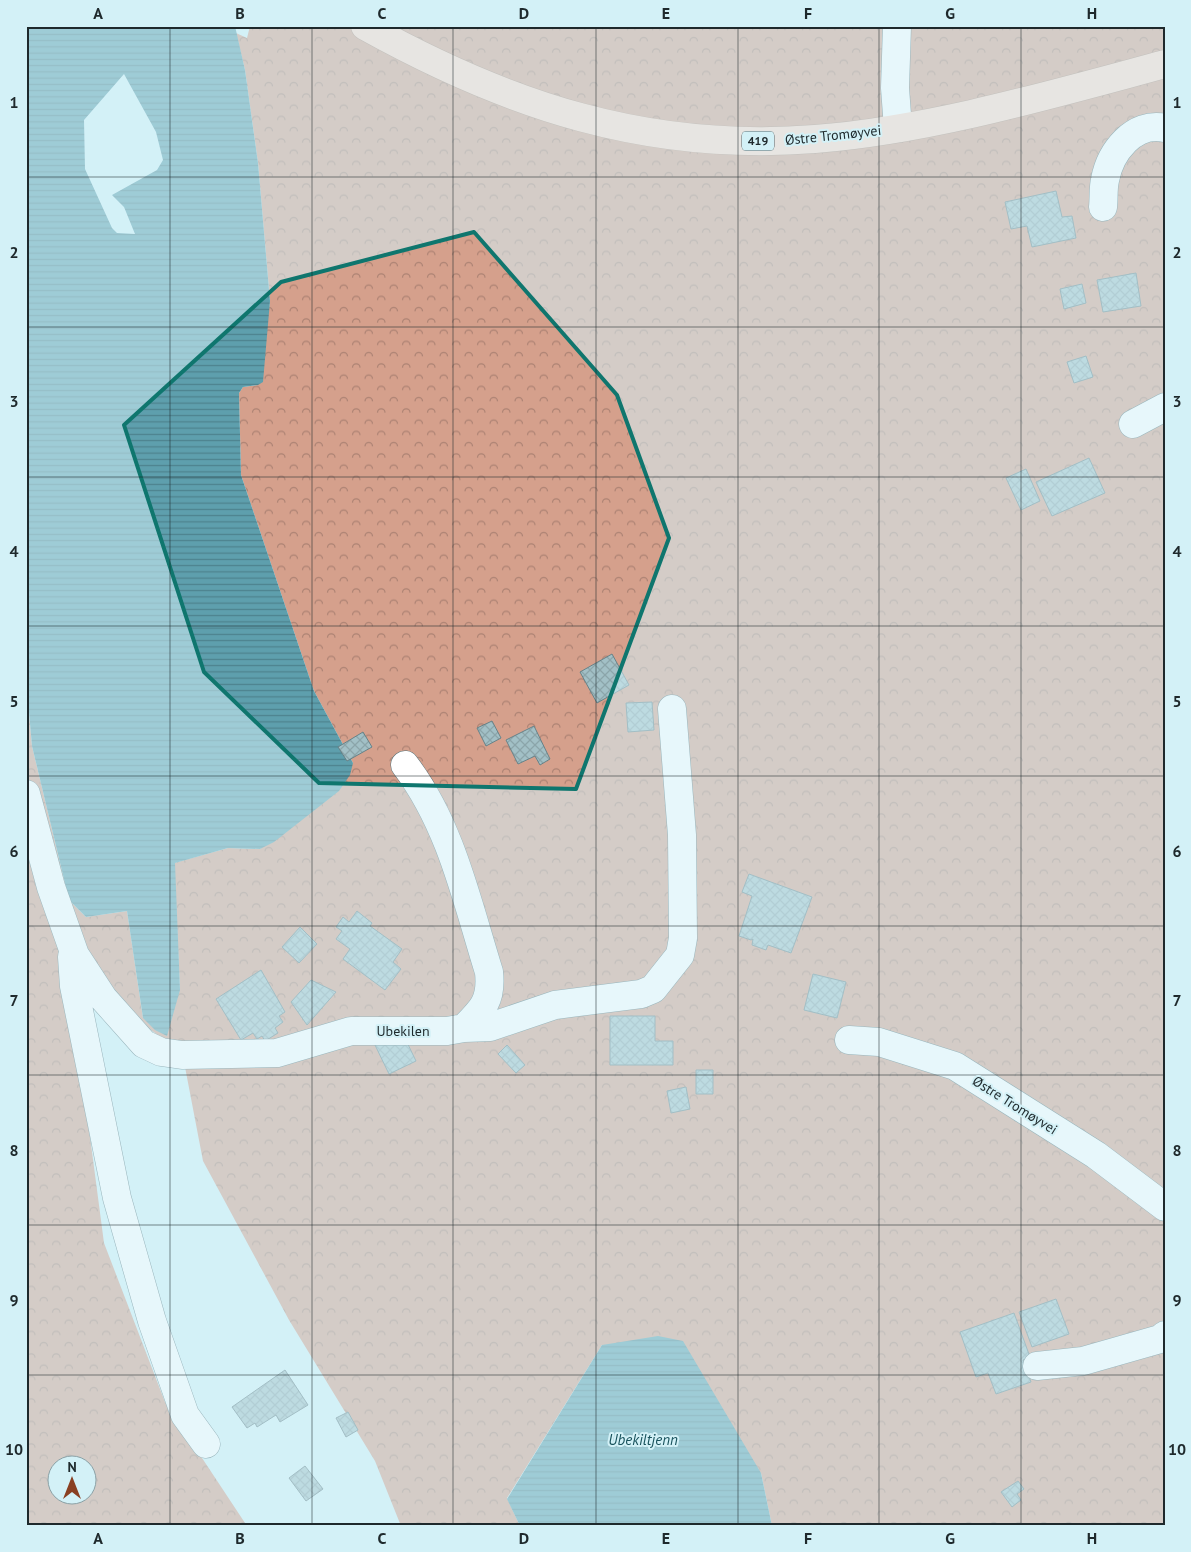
<svg xmlns="http://www.w3.org/2000/svg" width="1191" height="1552" font-family="'PT Sans',sans-serif">
  <defs>
    <pattern id="forest-crowns" width="20" height="18" patternUnits="userSpaceOnUse" patternTransform="scale(1.25)"><rect width="20" height="18" fill="#d5a08c"/><path d="M2 6a3 3 0 1 1 6 0M12 15a3 3 0 1 1 6 0" fill="none" stroke="#ac8273"/></pattern>
    <pattern id="water-rules" width="6" height="5" patternUnits="userSpaceOnUse" patternTransform="scale(1.25)"><rect width="6" height="5" fill="#5e9fad"/><path d="M0 2.5h6" fill="none" stroke="#4d828d"/></pattern>
    <pattern id="building-cross-hatch" width="8" height="8" patternUnits="userSpaceOnUse" patternTransform="scale(1.25)"><rect width="8" height="8" fill="#a2c0c6"/><path d="M0 0l8 8M0 8l8-8" fill="none" stroke="#8ba5aa"/></pattern>
  </defs>
  <rect width="100%" height="100%" fill="#d3f1f7"/>
  <path fill="url(#forest-crowns)" fill-rule="evenodd" d="M250 26H1165V1526H772L761 1473 602 1345 507 1498 520 1526H401L375 1461 289 1320 203 1161 185 1067 155 1033 95 990 82 1076 104 1243 165 1402 247 1526H26V656L29 662 27 690 32 746 69 900 86 917 127 911 143 1018 180 990 174 863 228 848 260 849 353 763 314 691 241 475 239 393 243 387 258 385 270 301 258 163 245 70 236 33 247 38ZM58 1464H88V1494H58Z"/>
  <path fill="url(#water-rules)" fill-rule="evenodd" d="M26 26H235L245 70 258 163 270 301 263 382 258 385 243 387 239 393 241 475 314 691 353 763 350 775 339 791 274 842 260 849 228 848 175 863 180 990 167 1036 155 1030 143 1018 127 911 86 917 69 900 32 746 27 690 29 663 26 656ZM124 74 156 132 163 160 157 170 112 195 124 207 135 234 117 233 112 228 85 169 84 120Z
    M658 1336 683 1341 761 1473 772 1526H520L507 1499 602 1345Z"/>
  <path fill="url(#building-cross-hatch)" stroke="#678288" d="M1056 191 1062 217 1072 216 1076 238 1032 247 1027 226 1011 229 1005 202Z
    M1136 273 1141 306 1103 312 1097 280Z
    M1082 284 1086 303 1064 309 1060 289Z
    M1086 356 1093 377 1074 383 1067 362Z
    M1089 458 1105 493 1052 516 1036 482Z
    M1026 469 1040 501 1021 510 1006 478Z
    M612 654 629 685 597 703 580 672Z
    M652 702 654 730 628 732 626 703Z
    M492 721 501 738 486 746 477 728Z
    M534 726 550 759 540 765 535 756 518 764 506 740Z
    M363 732 372 747 347 761 338 747Z
    M749 874 812 897 791 953 768 945 766 950 752 945 753 939 751 940 739 936 752 896 742 892Z
    M357 911 372 923 370 926 402 949 393 962 401 969 385 990 343 959 350 949 336 939 342 931 336 927 343 917 349 922Z
    M300 927 317 944 299 963 282 947Z
    M261 970 285 1012 279 1016 283 1022 275 1028 278 1033 265 1041 262 1036 257 1039 253 1033 241 1040 216 999Z
    M813 974 846 982 837 1018 804 1010Z
    M311 980 336 992 307 1025 291 1002Z
    M610 1016H655V1041H673V1065H610Z
    M402 1032 416 1061 389 1074 375 1045Z
    M507 1045 525 1065 516 1073 498 1054Z
    M696 1070H713V1094H696Z
    M686 1087 690 1109 671 1113 667 1091Z
    M1056 1299 1069 1334 1032 1347 1019 1312Z
    M1014 1313 1030 1357 1023 1360 1031 1382 996 1394 988 1373 976 1377 960 1332Z
    M285 1370 308 1405 280 1422 276 1415 257 1427 255 1423 247 1428 232 1407Z
    M348 1412 358 1430 346 1437 336 1418Z
    M305 1466 323 1489 306 1501 289 1478Z
    M1018 1481 1024 1489 1017 1494 1021 1500 1012 1507 1001 1492Z"/>
  <g fill="none" stroke-linecap="round" stroke-linejoin="round">
    <g stroke="#557076" stroke-width="29">
      <path id="street" d="M897 26 895 88 898 128
        M1103 207C1104 198 1103 188 1105 180 1110 152 1134 121 1165 128
        M1133 424 1165 407
        M405 765C451 825 467 902 489 972 492 1000 483 1009 464 1028
        M26 794 51 887 75 955 103 998 144 1044 161 1052 182 1055 277 1053 351 1031H447L464 1028 490 1027 555 1005 641 994 653 989 680 955 683 938 682 835 672 709
        M75 955 72 957 74 986 117 1198 152 1321 185 1415 206 1444
        M849 1040 879 1042 955 1066 1096 1155 1165 1207
        M1037 1366 1083 1361 1160 1339 1165 1335"/>
    </g>
    <g stroke="#b08979" stroke-width="29">
      <path id="primary" d="M365 26C509 106 648 152 815 139 930 130 1053 94 1165 64"/>
    </g>
    <use href="#street" stroke="#fff" stroke-width="28"/>
    <use href="#primary" stroke="#fed7c7" stroke-width="28"/>
  </g>
  <path d="M0 0H1191V1552H0ZM474 232 617 395 669 538 576 789 319 783 204 672 124 425 281 282Z" fill="#d3f1f7" fill-opacity=".55" fill-rule="evenodd"/>
  <path fill="none" stroke="#0f766e" stroke-width="4" stroke-linejoin="round" d="M474 232 617 395 669 538 576 789 319 783 204 672 124 425 281 282Z"/>
  <path fill="none" stroke="#1e292c" stroke-width="1" stroke-opacity="0.55" d="M170 26V1526M312 26V1526M453 26V1526M596 26V1526M738 26V1526M879 26V1526M1021 26V1526M26 177H1165M26 327H1165M26 477H1165M26 626H1165M26 776H1165M26 926H1165M26 1075H1165M26 1225H1165M26 1375H1165"/>
  <g text-anchor="middle" stroke-width="4" stroke-linejoin="round" paint-order="stroke">
    <rect fill="#d3f1f7" stroke="#546569" stroke-width="1" x="742" y="131.5" width="32" height="19" rx="4"/>
    <g font-size="12" font-weight="bold" fill="#1e292c">
      <text x="758" y="145">419</text>
    </g>
    <g font-size="14" fill="#1e292c" stroke="#d3f1f7">
      <text transform="translate(833 135) rotate(-6)" y="5">Østre Tromøyvei</text>
      <text x="403" y="1036">Ubekilen</text>
      <text transform="translate(1015 1105) rotate(32)" y="5">Østre Tromøyvei</text>
    </g>
    <g font-size="15" font-style="italic" fill="#18525c" stroke="#d3f1f7">
      <text x="643" y="1445">Ubekiltjenn</text>
    </g>
  </g>
  <rect width="1191" height="1552" fill="none" stroke="#d3f1f7" stroke-width="55"/>
  <g transform="translate(72 1480)"><circle r="24" fill="#d3f1f7" stroke="#8ba1a6"/>
  <path d="M0-4L9 19L0 12L-9 19Z" fill="#894022"/>
  <text y="-8" font-size="14" font-weight="bold" text-anchor="middle" fill="#1e292c">N</text>
  </g>
  <rect x="28" y="28" width="1136" height="1496" fill="none" stroke="#1e292c" stroke-width="2"/>
  <g font-size="16" text-anchor="middle" font-weight="bold" fill="#1e292c">
    <text x="98" y="19">A</text>
    <text x="240" y="19">B</text>
    <text x="382" y="19">C</text>
    <text x="524" y="19">D</text>
    <text x="666" y="19">E</text>
    <text x="808" y="19">F</text>
    <text x="950" y="19">G</text>
    <text x="1092" y="19">H</text>
    <text x="14" y="108">1</text>
    <text x="1177" y="108">1</text>
    <text x="14" y="258">2</text>
    <text x="1177" y="258">2</text>
    <text x="14" y="407">3</text>
    <text x="1177" y="407">3</text>
    <text x="14" y="557">4</text>
    <text x="1177" y="557">4</text>
    <text x="14" y="707">5</text>
    <text x="1177" y="707">5</text>
    <text x="14" y="857">6</text>
    <text x="1177" y="857">6</text>
    <text x="14" y="1006">7</text>
    <text x="1177" y="1006">7</text>
    <text x="14" y="1156">8</text>
    <text x="1177" y="1156">8</text>
    <text x="14" y="1306">9</text>
    <text x="1177" y="1306">9</text>
    <text x="14" y="1455">10</text>
    <text x="1177" y="1455">10</text>
    <text x="98" y="1544">A</text>
    <text x="240" y="1544">B</text>
    <text x="382" y="1544">C</text>
    <text x="524" y="1544">D</text>
    <text x="666" y="1544">E</text>
    <text x="808" y="1544">F</text>
    <text x="950" y="1544">G</text>
    <text x="1092" y="1544">H</text>
  </g>
</svg>
